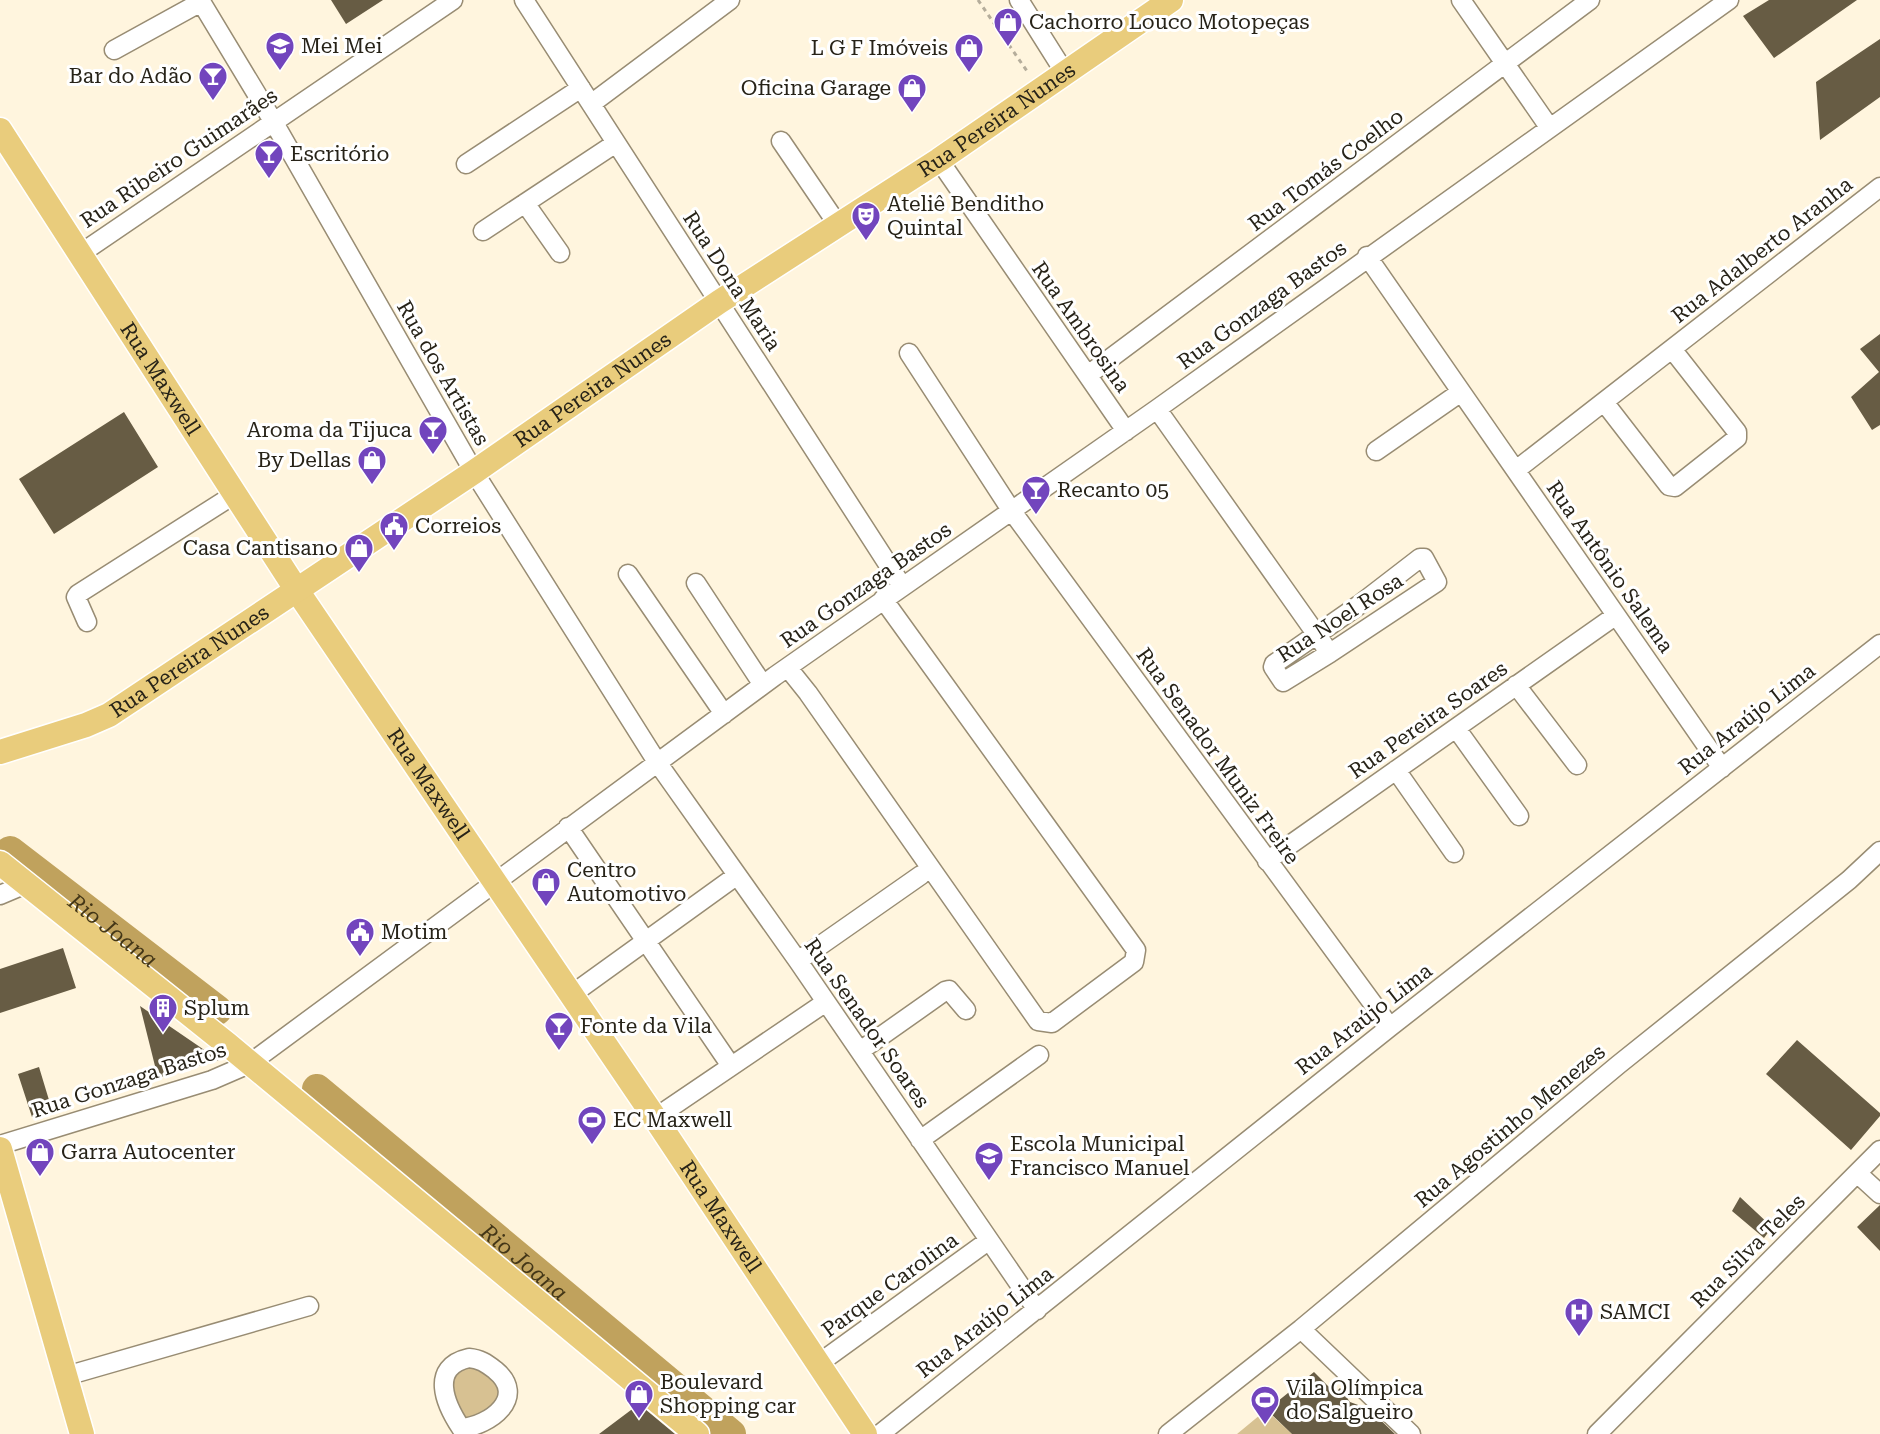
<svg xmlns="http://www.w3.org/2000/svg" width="1880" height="1434" font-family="'Roboto Serif',serif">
  <rect width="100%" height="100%" fill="#fff5de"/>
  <path fill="#d7c192" d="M459 1365 489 1370 503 1394 494 1410 472 1423 454 1410 449 1375Z
    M1266 1410 1292 1434H1237Z"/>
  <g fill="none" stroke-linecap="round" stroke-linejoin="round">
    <g stroke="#c0a25d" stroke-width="30">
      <path id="s1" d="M10 851 217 1010"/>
      <path id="s2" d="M317 1089 731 1434"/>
    </g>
  </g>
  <path fill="#675c44" d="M331 0H383L346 24Z
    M1769 0H1857L1774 58 1743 16Z
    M1880 39V97L1820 140 1816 82Z
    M1880 334V425L1872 430 1851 397 1879 372 1860 349Z
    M124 412 158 467 54 534 19 479Z
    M63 948 76 988 0 1013V969Z
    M140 1006 219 1060 158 1078Z
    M1797 1040 1880 1113V1116L1851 1150 1766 1074Z
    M39 1067 52 1110 32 1117 18 1074Z
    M1740 1197 1772 1227 1764 1238 1732 1211Z
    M1880 1205V1251L1857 1227Z
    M1314 1372 1335 1393 1340 1388 1350 1402 1369 1409 1395 1434H1292L1267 1410Z
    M639 1404 675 1434H599Z"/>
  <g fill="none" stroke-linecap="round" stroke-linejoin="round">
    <g stroke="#988c73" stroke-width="21">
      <path id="minor" d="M200 0 273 121 474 472 657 762 798 961 1037 1310
        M524 0 902 586
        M1019 0 1065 73
        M1461 0 1549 127
        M114 50 201 2
        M591 104 730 0
        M781 141 838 225
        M939 160 1126 431
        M466 164 581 88
        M525 203 560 253
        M483 231 616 143
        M80 254 453 0
        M1367 256 1722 768
        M909 353 1011 510 1390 1027
        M1088 375 1590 0
        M1604 402 1669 486 1675 487 1737 438V432L1672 349
        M1157 409 1324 645
        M1376 451 1461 392
        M1516 470 1880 187
        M1420 558H1424L1437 582 1330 653 1283 682 1273 667 1274 664 1359 605Z
        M628 574 724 714
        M696 583 763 685
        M87 622 76 597 78 594 235 494
        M788 668 808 693 1038 1021 1052 1023 1134 962 1136 950 883 599
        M1516 685 1577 765
        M1456 728 1519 816
        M1396 770 1454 853
        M568 827 731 1066
        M1267 861 1615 616
        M0 895 26 884
        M798 961 921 875
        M571 995 736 876
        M860 1051 945 991 949 990 966 1010
        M655 1118 826 1002
        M920 1140 1039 1055
        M0 1145 212 1080 249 1064 775 676 1157 409 1729 0
        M1857 1173 1880 1194
        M1301 1329 1411 1434
        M469 1358C480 1359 486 1363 495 1370 528 1397 490 1426 461 1428 445 1404 429 1367 469 1358Z
        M818 1364 988 1241
        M66 1376 309 1306
        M880 1434 1390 1027 1880 644
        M1168 1434 1301 1329 1618 1065 1849 880 1880 851
        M1597 1434 1880 1150"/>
    </g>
    <g stroke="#fff" stroke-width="27">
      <g id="major">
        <path id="s3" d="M0 130 296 589 655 1118 865 1434"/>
        <path id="s4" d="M0 752 86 725 109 715 474 472 719 302 939 160 1171 0"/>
        <path d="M0 863 227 1044 697 1434"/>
        <path d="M0 1149 82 1434"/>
      </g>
    </g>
    <path stroke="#b5ad9b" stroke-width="3" stroke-dasharray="4.5 4.5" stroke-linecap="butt" d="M978 0 1029 74"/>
    <use href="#minor" stroke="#fff" stroke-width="18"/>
    <use href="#major" stroke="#e9cc7c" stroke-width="24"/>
  </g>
  <defs>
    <g id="shop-pin" transform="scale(1.5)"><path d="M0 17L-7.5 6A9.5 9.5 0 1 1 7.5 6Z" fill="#7245bd" stroke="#fff"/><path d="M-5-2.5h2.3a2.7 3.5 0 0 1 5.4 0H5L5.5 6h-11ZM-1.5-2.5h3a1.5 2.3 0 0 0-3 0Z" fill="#fff"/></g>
    <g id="school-pin" transform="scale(1.5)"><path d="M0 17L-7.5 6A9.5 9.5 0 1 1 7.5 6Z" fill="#7245bd" stroke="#fff"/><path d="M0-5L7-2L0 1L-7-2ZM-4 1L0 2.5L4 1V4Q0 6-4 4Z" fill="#fff"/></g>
    <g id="bar-pin" transform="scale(1.5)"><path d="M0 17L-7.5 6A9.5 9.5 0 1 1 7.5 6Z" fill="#7245bd" stroke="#fff"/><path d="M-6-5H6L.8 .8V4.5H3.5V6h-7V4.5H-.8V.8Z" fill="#fff"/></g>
    <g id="theatre-pin" transform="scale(1.5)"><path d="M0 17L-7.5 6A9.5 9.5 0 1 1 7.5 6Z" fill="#7245bd" stroke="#fff"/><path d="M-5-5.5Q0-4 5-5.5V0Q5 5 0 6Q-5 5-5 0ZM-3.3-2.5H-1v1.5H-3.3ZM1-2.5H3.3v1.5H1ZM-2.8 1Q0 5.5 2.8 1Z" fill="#fff"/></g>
    <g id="civic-pin" transform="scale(1.5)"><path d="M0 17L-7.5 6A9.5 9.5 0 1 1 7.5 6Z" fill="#7245bd" stroke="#fff"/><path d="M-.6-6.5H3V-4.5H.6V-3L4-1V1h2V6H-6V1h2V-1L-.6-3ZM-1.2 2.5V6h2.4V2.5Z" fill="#fff"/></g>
    <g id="building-pin" transform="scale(1.5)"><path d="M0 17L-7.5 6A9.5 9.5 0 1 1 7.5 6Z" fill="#7245bd" stroke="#fff"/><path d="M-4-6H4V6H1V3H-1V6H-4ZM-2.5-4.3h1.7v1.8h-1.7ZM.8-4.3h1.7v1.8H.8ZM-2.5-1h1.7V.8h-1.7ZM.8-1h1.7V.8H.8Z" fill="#fff"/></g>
    <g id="stadium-pin" transform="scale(1.5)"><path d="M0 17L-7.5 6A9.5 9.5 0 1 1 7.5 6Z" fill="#7245bd" stroke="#fff"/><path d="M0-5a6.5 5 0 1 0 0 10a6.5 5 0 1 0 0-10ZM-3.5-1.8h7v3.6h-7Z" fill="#fff"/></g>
    <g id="hospital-pin" transform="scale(1.5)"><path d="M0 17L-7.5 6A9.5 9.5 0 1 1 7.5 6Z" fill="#7245bd" stroke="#fff"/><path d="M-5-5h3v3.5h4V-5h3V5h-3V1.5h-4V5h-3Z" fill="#fff"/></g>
  </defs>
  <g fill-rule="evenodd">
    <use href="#shop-pin" x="1008" y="22"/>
    <use href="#school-pin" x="280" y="46"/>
    <use href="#shop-pin" x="969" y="48"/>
    <use href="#bar-pin" x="213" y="76"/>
    <use href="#shop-pin" x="912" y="88"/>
    <use href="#bar-pin" x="269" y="154"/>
    <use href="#theatre-pin" x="866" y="216"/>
    <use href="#bar-pin" x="433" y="430"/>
    <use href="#shop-pin" x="372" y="460"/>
    <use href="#bar-pin" x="1036" y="490"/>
    <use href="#civic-pin" x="394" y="526"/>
    <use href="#shop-pin" x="359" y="548"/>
    <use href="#shop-pin" x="546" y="882"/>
    <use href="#civic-pin" x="360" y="932"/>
    <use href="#building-pin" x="163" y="1008"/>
    <use href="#bar-pin" x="559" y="1026"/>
    <use href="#stadium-pin" x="592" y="1120"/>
    <use href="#shop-pin" x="40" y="1152"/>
    <use href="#school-pin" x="989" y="1156"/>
    <use href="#hospital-pin" x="1579" y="1312"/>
    <use href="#shop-pin" x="639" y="1394"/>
    <use href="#stadium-pin" x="1265" y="1400"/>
  </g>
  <g text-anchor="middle" stroke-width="6" stroke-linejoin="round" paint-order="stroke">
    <g font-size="21" fill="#272318" stroke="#fff" text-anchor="start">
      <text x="1029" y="29">Cachorro Louco Motopeças</text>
      <text x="301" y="53">Mei Mei</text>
      <text x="948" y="55" text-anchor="end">L G F Imóveis</text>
      <text x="192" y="83" text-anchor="end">Bar do Adão</text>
      <text x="891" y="95" text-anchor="end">Oficina Garage</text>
      <text x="290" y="161">Escritório</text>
      <text x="887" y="211">Ateliê Benditho<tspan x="887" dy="24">Quintal</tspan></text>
      <text x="412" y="437" text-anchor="end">Aroma da Tijuca</text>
      <text x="351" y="467" text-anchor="end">By Dellas</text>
      <text x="1057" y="497">Recanto 05</text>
      <text x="415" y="533">Correios</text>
      <text x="338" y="555" text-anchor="end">Casa Cantisano</text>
      <text x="567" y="877">Centro<tspan x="567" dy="24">Automotivo</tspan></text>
      <text x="381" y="939">Motim</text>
      <text x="184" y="1015">Splum</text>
      <text x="580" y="1033">Fonte da Vila</text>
      <text x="613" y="1127">EC Maxwell</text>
      <text x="1010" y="1151">Escola Municipal<tspan x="1010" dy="24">Francisco Manuel</tspan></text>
      <text x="61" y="1159">Garra Autocenter</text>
      <text x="1600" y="1319">SAMCI</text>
      <text x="660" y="1389">Boulevard<tspan x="660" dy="24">Shopping car</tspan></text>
      <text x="1286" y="1395">Vila Olímpica<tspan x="1286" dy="24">do Salgueiro</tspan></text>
    </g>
    <g font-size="21" fill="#272318" stroke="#fff">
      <text dy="7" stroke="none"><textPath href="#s4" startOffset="1184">Rua Pereira Nunes</textPath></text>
      <text transform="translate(179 158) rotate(-34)" y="7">Rua Ribeiro Guimarães</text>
      <text transform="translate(1326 170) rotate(-37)" y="7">Rua Tomás Coelho</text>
      <text transform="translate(1762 250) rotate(-38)" y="7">Rua Adalberto Aranha</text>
      <text transform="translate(732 281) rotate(57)" y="7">Rua Dona Maria</text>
      <text transform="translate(1262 305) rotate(-36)" y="7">Rua Gonzaga Bastos</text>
      <text transform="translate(1081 327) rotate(55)" y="7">Rua Ambrosina</text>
      <text transform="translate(443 373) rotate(60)" y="7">Rua dos Artistas</text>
      <text dy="7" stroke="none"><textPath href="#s3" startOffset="296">Rua Maxwell</textPath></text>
      <text dy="7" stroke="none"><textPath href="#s4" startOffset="698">Rua Pereira Nunes</textPath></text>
      <text transform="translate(1610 567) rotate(55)" y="7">Rua Antônio Salema</text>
      <text transform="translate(866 585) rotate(-35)" y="7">Rua Gonzaga Bastos</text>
      <text transform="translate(1340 618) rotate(-33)" y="7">Rua Noel Rosa</text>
      <text dy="7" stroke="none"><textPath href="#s4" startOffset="212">Rua Pereira Nunes</textPath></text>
      <text transform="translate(1747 719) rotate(-38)" y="7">Rua Araújo Lima</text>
      <text transform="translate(1428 720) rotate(-35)" y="7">Rua Pereira Soares</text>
      <text transform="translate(1218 756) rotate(54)" y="7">Rua Senador Muniz Freire</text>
      <text dy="7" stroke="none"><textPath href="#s3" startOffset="782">Rua Maxwell</textPath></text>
      <text transform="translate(1364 1019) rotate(-38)" y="7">Rua Araújo Lima</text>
      <text transform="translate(867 1023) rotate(55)" y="7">Rua Senador Soares</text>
      <text transform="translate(129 1080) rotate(-18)" y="7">Rua Gonzaga Bastos</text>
      <text transform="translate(1510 1126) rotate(-40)" y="7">Rua Agostinho Menezes</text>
      <text dy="7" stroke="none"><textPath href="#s3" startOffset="1304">Rua Maxwell</textPath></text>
      <text transform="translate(1748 1251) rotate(-45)" y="7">Rua Silva Teles</text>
      <text transform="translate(890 1285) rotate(-36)" y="7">Parque Carolina</text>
      <text transform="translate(985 1322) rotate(-38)" y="7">Rua Araújo Lima</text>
    </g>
    <g font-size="22" font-style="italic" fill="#433617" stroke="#fff">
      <text dy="8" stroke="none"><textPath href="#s1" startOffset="130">Rio Joana</textPath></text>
      <text dy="8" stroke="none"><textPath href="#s2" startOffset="270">Rio Joana</textPath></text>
    </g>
  </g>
</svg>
